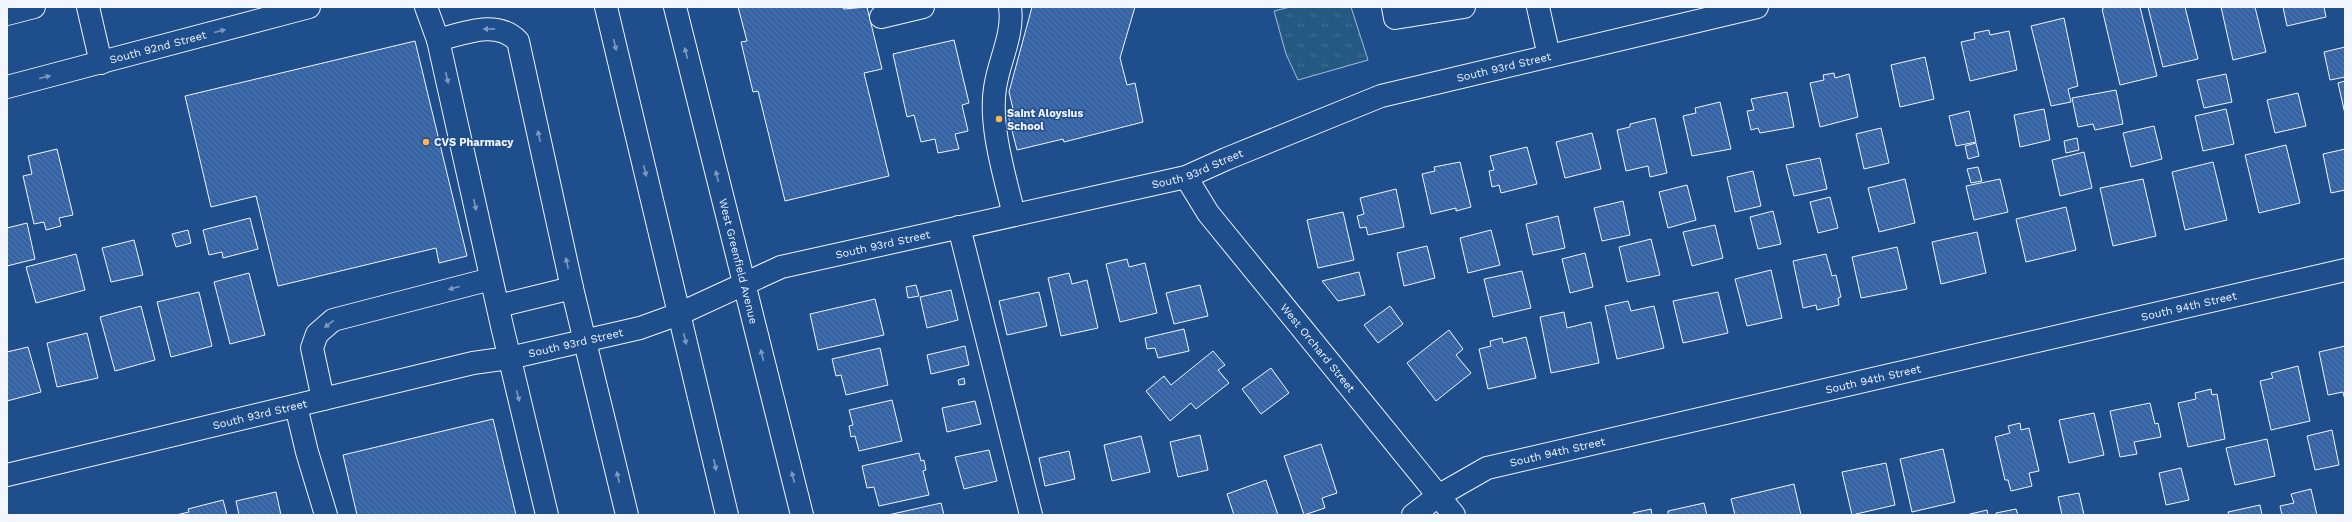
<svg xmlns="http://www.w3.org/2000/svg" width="2352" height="522" font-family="'Work Sans',sans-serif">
  <defs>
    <pattern id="park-tufts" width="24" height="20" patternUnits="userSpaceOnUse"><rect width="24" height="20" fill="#245a82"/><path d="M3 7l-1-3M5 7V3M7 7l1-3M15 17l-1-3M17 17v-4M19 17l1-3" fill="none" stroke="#447295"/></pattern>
    <pattern id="building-back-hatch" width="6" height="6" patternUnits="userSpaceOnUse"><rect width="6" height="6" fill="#3563a3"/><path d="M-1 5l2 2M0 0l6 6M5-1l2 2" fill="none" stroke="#537ab1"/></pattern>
  </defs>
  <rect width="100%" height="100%" fill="#1f4e8c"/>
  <path fill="url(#park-tufts)" stroke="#a8bbd7" d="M1290 7H1351L1368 60 1298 80 1286 54 1274 11Z"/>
  <path fill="url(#building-back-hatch)" stroke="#f2f6ff" d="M738 7H843L844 9 867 7 882 69 864 73 889 176 785 201 758 91 753 92 741 42 747 41Z
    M1032 7H1135L1120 58 1127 85 1135 83 1143 122 1064 142 1063 139 1017 150 1007 111 1013 109 1009 92Z
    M2105 7H2140L2157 76 2120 85 2102 9Z
    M2148 7H2185L2198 59 2163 67Z
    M2221 7H2255L2266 52 2233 60Z
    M2283 7H2324L2326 17 2287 26Z
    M2064 18 2078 86 2068 89 2071 102 2051 106 2031 26Z
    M1989 30 1990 35 2009 31 2017 70 1970 81 1961 42 1975 39 1974 33Z
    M954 40 969 103 962 105 968 131 955 134 959 149 938 153 935 139 921 142 914 115 907 117 893 54Z
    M415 41 467 256 439 263 436 248 278 286 256 196 211 207 185 96Z
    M2345 47V77L2330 80 2324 52Z
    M1925 57 1934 99 1900 107 1891 65Z
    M1834 73 1835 78 1849 74 1858 117 1820 127 1810 83 1824 80 1823 75Z
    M2226 74 2232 102 2204 108 2197 80Z
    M2345 81V114L2338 83Z
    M2116 90 2123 124 2095 130 2093 124 2078 127 2072 98Z
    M1787 92 1794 127 1760 133 1758 128 1751 130 1747 111 1754 110 1751 99Z
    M2298 93 2306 126 2275 133 2267 100Z
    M1720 102 1731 149 1692 156 1683 116 1696 113 1695 108Z
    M2044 109 2050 140 2020 147 2014 115Z
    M2226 109 2234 144 2203 151 2195 116Z
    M1969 111 1976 142 1956 146 1949 116Z
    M1655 118 1667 173 1650 177 1648 166 1626 171 1617 130 1630 127V124Z
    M2154 126 2162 159 2131 167 2123 133Z
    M1881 128 1889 163 1864 169 1856 134Z
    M1592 133 1601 169 1565 178 1556 142Z
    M2077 138 2079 150 2066 153 2064 141Z
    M1976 143 1979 156 1968 159 1965 146Z
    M2286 145 2300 203 2259 213 2245 155Z
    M1527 147 1537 184 1501 193 1499 185 1492 187 1489 171 1494 170 1490 156Z
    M57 149 73 215 59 218 61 226 46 230 44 222 34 224 23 176 32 174 28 156Z
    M2345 149V190L2331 193 2323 154Z
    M2084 152 2092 188 2060 196 2052 160Z
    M1820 158 1827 189 1794 196 1786 165Z
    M1460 162 1471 207 1456 211V208L1431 214 1422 174 1435 171 1434 167Z
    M2213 162 2227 220 2185 230 2172 172Z
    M1978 167 1982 181 1971 183 1967 169Z
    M1753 171 1761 206 1735 212 1727 177Z
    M1905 179 1915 223 1879 232 1868 188Z
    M2000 179 2008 212 1974 220 1966 186Z
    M2143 179 2156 236 2113 246 2100 188Z
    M1687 185 1696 220 1668 228 1659 192Z
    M1396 189 1404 227 1368 235 1366 227 1360 228 1357 216 1364 214 1360 198Z
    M1830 197 1838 228 1818 233 1810 202Z
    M1623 201 1630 235 1602 241 1594 208Z
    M2066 207 2076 250 2026 262 2016 219Z
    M1773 211 1781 244 1758 249 1750 217Z
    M1343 212 1354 260 1318 268 1307 220Z
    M1558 216 1565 248 1533 255 1526 224Z
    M250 218 258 249 223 258 222 252 209 255 203 230Z
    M27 223 35 259 7 266V228Z
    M1715 225 1723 258 1692 266 1683 232Z
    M188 230 191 243 176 247 172 234Z
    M1491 230 1500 265 1468 273 1460 238Z
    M1977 232 1986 273 1941 284 1932 242Z
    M1651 239 1660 275 1627 282 1619 247Z
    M134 240 143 275 111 282 102 248Z
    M1427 246 1435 278 1404 286 1397 253Z
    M1897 247 1907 289 1861 298 1852 257Z
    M1585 253 1593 287 1570 293 1562 259Z
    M76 254 85 290 36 303 26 267Z
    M1826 254 1832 276 1836 275 1841 297 1838 298 1839 305 1817 310 1816 305 1803 308 1793 261Z
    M1127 259 1129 267 1145 263 1157 313 1120 322 1106 264Z
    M1771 270 1782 318 1747 326 1735 279Z
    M1522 271 1531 308 1493 317 1484 279Z
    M1359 272 1365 295 1338 301 1322 281Z
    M249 273 265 335 230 344 214 282Z
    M1069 273 1072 284 1087 280 1098 328 1061 336 1048 278Z
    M916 285 919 296 908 298 906 287Z
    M1200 285 1208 316 1174 324 1166 293Z
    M951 290 958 320 927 328 920 297Z
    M199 292 212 346 171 357 157 302Z
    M1039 292 1047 326 1007 335 999 301Z
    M1718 292 1728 333 1683 343 1673 301Z
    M875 299 884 335 818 350 810 314Z
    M1628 301 1631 311 1654 306 1664 348 1617 359 1605 306Z
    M141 306 155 360 115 371 100 317Z
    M1390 306 1403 324 1378 343 1364 325Z
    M1564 312 1567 328 1591 322 1599 363 1551 373 1540 317Z
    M1184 329 1189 351 1158 358 1155 348 1147 349 1145 338Z
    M1449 330 1463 349 1456 355 1471 373 1436 401 1407 363Z
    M87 333 98 378 57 387 47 343Z
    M1526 337 1536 378 1488 389 1479 349 1491 346 1490 341 1502 338 1503 343Z
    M965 346 969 365 931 374 927 355Z
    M2345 346V400L2343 392 2328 395 2319 352Z
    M28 347 41 392 7 401V352Z
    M880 348 888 385 846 395 841 375 836 376 832 359Z
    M1213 351 1225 365 1218 370 1229 383 1196 409 1191 403 1170 421 1146 391 1164 376 1171 385Z
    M2298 366 2310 421 2271 430 2260 381 2273 378 2271 373Z
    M1271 368 1289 393 1261 414 1242 389Z
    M964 378 965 384 959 385 958 380Z
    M2211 389 2212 395 2217 394 2225 439 2188 447 2178 403 2196 399 2195 393Z
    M892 400 902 441 859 451 855 436 851 437 849 426 853 425 849 410Z
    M975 401 981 424 947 432 942 408Z
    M2150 403 2155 424 2158 423 2161 437 2134 442 2137 454 2120 457 2110 411Z
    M2094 413 2104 455 2069 463 2059 420Z
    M493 419 516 515H357L343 455Z
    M2020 423 2021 430 2029 428 2039 471 2029 473 2032 486 2011 491 2008 480H2005L1995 437 2010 433 2008 426Z
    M2332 430 2339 465 2315 470 2307 436Z
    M1200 435 1208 470 1178 477 1170 442Z
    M1141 436 1150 472 1112 481 1104 445Z
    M2267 439 2275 476 2235 485 2226 448Z
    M1321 444 1337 493 1322 498 1325 508 1304 515 1284 456Z
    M1943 449 1955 502 1912 512 1900 459Z
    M989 450 997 481 964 489 955 457Z
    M1069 451 1075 479 1045 486 1039 458Z
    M919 453 921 461 924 460 926 470 923 471 929 495 879 506 874 487 867 488 862 466Z
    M1886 463 1895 505 1852 515 1842 472Z
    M2181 468 2189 500 2166 505 2159 473Z
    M1266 480 1278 515H1234L1227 494Z
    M1794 484 1801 515H1735L1731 499Z
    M2311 489 2317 515H2282L2280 506 2294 503 2291 494Z
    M276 492 281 515H239L236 501Z
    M2079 493 2084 515H2062L2058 497Z
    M223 500 227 515H176L189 512 188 509Z
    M941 503 944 515H888Z
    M1704 503 1707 515H1668V511Z
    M2260 505 2262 515H2229L2228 512Z
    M1651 509 1652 515H1634L1633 513Z
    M2016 509 2018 515H1996V513Z
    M1987 510 1988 515H1966Z"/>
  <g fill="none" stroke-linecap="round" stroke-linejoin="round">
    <g stroke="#f2f6ff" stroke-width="24">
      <g id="minor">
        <path d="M88 7 101 63"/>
        <path d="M426 7 438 40 502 326 547 515"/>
        <path d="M1010 7C1014 35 999 60 995 88 989 126 1005 177 1014 215"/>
        <path d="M1393 7 1395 18 1464 7"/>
        <path d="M1538 7 1549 56"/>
        <path d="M7 14 34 7"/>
        <path d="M881 17 923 7"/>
        <path d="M438 40C465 33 496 19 518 41L572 288 627 515"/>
        <path id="s1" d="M7 87 309 7"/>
        <path id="s2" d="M1186 177 1208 213 1454 515"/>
        <path d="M959 227 1031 515"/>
        <path d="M498 306 572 288"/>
        <path d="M323 399 312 348 317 334 333 320 491 279"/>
        <path d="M296 406 307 452 326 515"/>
        <path id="s3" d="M7 475 473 363 509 358 640 328 679 314 781 267 1186 177 1226 159 1381 96 1757 7"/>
        <path id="s4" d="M1413 515 1438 496 1487 468 2345 270"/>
      </g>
    </g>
    <g stroke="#f2f6ff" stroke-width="24">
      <g id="major">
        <path d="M606 7 727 515"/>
        <path id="s5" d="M675 7 802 515"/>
      </g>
    </g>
    <use href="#minor" stroke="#1f4e8c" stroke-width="22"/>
    <use href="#major" stroke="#1f4e8c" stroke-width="22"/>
  </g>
  <defs><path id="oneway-solid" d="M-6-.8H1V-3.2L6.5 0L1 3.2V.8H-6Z"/></defs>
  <g fill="#7e9ac0">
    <use href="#oneway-solid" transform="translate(489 29) rotate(179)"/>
    <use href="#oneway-solid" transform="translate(220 31) rotate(-15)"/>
    <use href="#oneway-solid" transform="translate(615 45) rotate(77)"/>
    <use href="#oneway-solid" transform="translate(686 53) rotate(-104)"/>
    <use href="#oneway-solid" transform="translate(45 77) rotate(-14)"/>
    <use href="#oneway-solid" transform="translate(447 78) rotate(77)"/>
    <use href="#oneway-solid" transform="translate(539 136) rotate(-102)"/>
    <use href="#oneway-solid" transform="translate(645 171) rotate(77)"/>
    <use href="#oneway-solid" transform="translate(717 176) rotate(-104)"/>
    <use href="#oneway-solid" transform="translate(475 205) rotate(77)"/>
    <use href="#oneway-solid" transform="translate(567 263) rotate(-102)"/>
    <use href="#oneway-solid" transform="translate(454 288) rotate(165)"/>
    <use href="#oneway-solid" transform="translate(329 324) rotate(143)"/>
    <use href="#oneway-solid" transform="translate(685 339) rotate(77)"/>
    <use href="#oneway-solid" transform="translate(762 355) rotate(-104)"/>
    <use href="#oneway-solid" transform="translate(518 396) rotate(76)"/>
    <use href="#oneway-solid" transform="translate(715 465) rotate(77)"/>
    <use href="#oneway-solid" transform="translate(618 477) rotate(-104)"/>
    <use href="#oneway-solid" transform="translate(793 477) rotate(-104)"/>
  </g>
  <g fill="#ffb74d" stroke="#1f4e8c" stroke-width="1.5">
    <circle cx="999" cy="119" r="4"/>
    <circle cx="426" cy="142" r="4"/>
  </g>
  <g text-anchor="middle" stroke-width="3" stroke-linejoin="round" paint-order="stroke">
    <g font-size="11" fill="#f2f6ff" stroke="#1f4e8c">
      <text dy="4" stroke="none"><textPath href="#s1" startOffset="156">South 92nd Street</textPath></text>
      <text dy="4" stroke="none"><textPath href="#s3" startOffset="1556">South 93rd Street</textPath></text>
      <text dy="4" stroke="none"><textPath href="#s3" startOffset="1232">South 93rd Street</textPath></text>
      <text dy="4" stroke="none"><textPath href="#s3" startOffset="908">South 93rd Street</textPath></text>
      <text dy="4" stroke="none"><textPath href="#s5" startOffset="262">West Greenfield Avenue</textPath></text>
      <text dy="4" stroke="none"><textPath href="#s4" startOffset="808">South 94th Street</textPath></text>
      <text dy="4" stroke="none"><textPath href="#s3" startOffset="584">South 93rd Street</textPath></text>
      <text dy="4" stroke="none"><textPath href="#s2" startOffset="216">West Orchard Street</textPath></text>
      <text dy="4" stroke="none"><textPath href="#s4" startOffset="484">South 94th Street</textPath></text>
      <text dy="4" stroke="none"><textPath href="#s3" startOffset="260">South 93rd Street</textPath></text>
      <text dy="4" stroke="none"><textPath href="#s4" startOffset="160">South 94th Street</textPath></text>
    </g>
    <g font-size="11" font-weight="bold" fill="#f2f6ff" stroke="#1f4e8c" text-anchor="start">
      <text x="1007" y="117">Saint Aloysius<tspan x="1007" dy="13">School</tspan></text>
      <text x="434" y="146">CVS Pharmacy</text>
    </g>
  </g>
  <rect width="2352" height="522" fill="none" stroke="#f2f6ff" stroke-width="16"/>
</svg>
